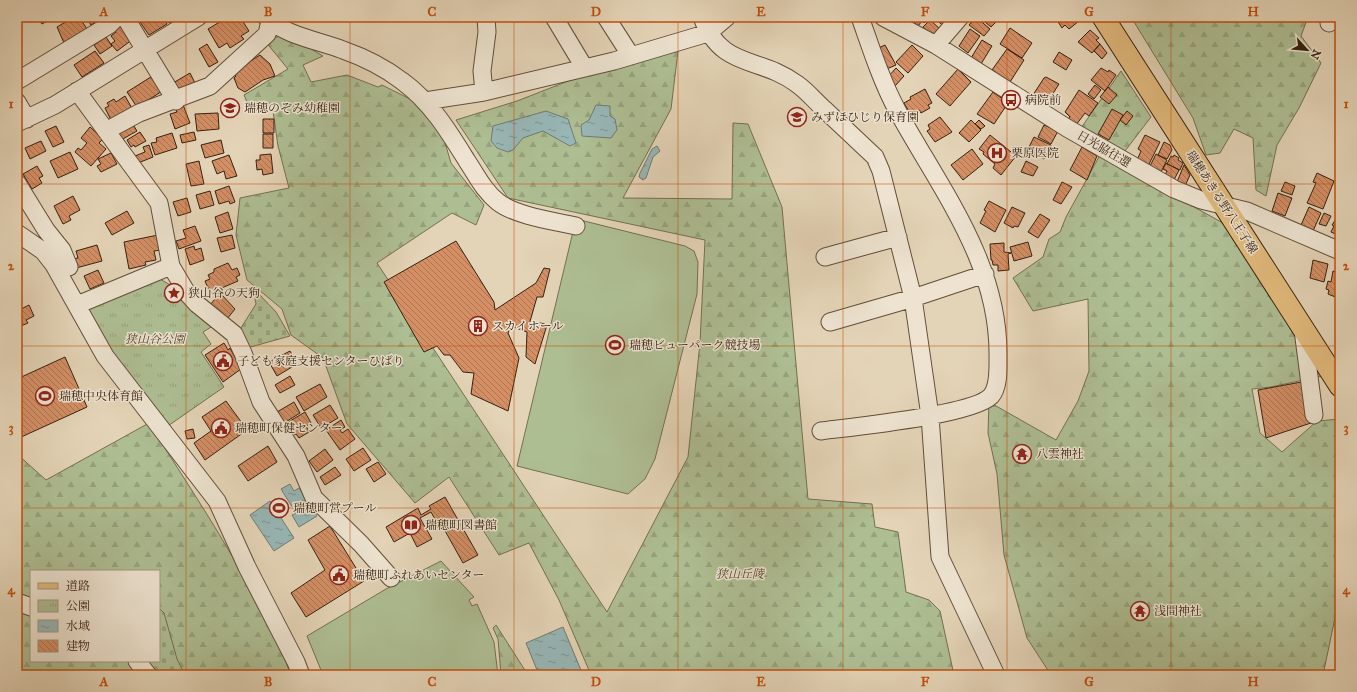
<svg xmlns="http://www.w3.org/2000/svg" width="1357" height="692" font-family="'IM FELL Great Primer','Noto Serif JP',serif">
  <defs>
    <pattern id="forest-firs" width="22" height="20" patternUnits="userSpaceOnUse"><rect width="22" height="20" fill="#aebe93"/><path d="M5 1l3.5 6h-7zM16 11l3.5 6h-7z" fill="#96a37e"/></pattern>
    <pattern id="cemetery-stones" width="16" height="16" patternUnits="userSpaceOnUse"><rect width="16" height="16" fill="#aebe93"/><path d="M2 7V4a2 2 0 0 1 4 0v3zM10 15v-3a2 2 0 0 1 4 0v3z" fill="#96a37e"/></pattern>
    <pattern id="park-tufts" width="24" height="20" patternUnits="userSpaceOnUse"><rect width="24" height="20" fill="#aebe93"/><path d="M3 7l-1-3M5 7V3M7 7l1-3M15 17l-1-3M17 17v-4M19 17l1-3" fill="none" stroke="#96a37e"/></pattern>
    <pattern id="water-ripples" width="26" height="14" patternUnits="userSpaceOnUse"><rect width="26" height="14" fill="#97b7b6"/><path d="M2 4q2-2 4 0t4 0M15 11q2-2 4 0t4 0" fill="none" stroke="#7c9492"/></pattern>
    <pattern id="building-back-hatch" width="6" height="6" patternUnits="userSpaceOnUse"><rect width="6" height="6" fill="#d48f65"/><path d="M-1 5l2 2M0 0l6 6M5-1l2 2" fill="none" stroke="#ad7452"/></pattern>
  </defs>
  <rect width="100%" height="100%" fill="#e4d4b7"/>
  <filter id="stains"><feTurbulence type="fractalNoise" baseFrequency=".005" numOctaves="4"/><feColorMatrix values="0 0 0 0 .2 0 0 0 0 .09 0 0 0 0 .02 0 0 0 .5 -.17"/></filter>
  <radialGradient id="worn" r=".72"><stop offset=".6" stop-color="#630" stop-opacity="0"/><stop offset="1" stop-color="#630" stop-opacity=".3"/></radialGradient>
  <path fill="url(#forest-firs)" stroke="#737051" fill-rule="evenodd" d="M1131 17H1308L1301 36 1321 63 1299 108 1277 145 1266 196 1256 190 1253 138 1234 129 1220 153 1206 155 1193 118Z
    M286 34 323 56 303 65 311 82 347 75 378 87 382 85 436 112 451 163 484 205 476 225 452 213 377 263 607 612 688 457 700 343 705 240 508 198 456 120 517 101 581 76 678 51 671 109 623 198 732 199 733 123 748 124 782 207 808 499 872 504 875 527 898 532 906 592 929 600 940 611 954 675H591L559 600 529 543 499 555 449 477 415 503 347 424 323 358 291 335 282 309 247 280 236 235 240 198 289 188 278 146 273 111 250 109 244 95 288 69 265 41Z
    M1121 71 1151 117 1122 155 1081 128Z
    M1100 155 1223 223 1327 375 1271 387 1252 389 1260 433 1282 452 1317 421 1340 419V594L1323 675H1051L1027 638 1004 555 997 474 988 433 989 402 1056 440 1078 401 1089 371 1088 299 1033 311 1013 278 1043 257 1049 239 1060 232 1066 217Z
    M149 423C200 504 256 585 291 675H17V454L46 480ZM31 571H159V661H31Z
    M496 625 528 675H501L498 639 493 628Z"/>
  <path fill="url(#cemetery-stones)" stroke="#737051" d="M257 292 276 312 290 336 247 348 239 331 256 304 254 294Z
    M159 608 164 613 177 659 185 675H155L143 661H159Z"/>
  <path fill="url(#park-tufts)" stroke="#737051" d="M158 278 174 287 182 301 213 326 203 332 211 344 201 352 224 387 165 428 108 354 84 310Z"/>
  <path fill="#aebe93" stroke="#737051" d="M576 219 685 246 694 251 698 262 697 294 655 459 645 479 628 494 517 466Z
    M441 561 474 597 469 600 472 606 477 604 494 642 498 675H323L307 636 386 589Z"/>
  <path fill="url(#water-ripples)" stroke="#717b73" d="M596 105 610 106V116L615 119 617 130 611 138 582 136 581 125 589 120Z
    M546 111 568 119 576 143 570 146 543 131 523 138 513 150 508 152 497 148 491 141 493 126Z
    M657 146 660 151 653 157 646 178 643 180 639 177 640 173 652 149Z
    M290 484 294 491 299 488 317 516 299 527 292 515 296 513 281 489Z
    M270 501 294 538 274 551 250 515Z
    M563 627 583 675H539L526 643Z"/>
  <path fill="url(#building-back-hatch)" stroke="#38210f" d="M38 17H54L42 24Z
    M74 17H79L87 29 64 43 57 27Z
    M86 17H104L91 25Z
    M141 17H163L167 24 149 35 138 19Z
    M166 17H179L169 23Z
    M228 17H240L249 31 241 36 244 39 230 48 227 43 219 48 208 29Z
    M912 17H928L929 18 924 23 922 21 918 26 910 19Z
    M936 17H948L950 20 944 27 935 18Z
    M976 17 990 29 984 36 969 25Z
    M979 17H995L998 20 991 27Z
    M1055 17H1080L1077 19 1079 21 1069 29 1065 25 1062 28Z
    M930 20 940 29 934 37 923 27Z
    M122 23 133 39 117 51 111 44 115 41 111 36 116 32 114 29Z
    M1010 28 1032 43 1022 58 1000 44Z
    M970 29 980 36 968 53 959 46Z
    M1090 30 1099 38 1096 40 1100 44 1092 53 1078 42Z
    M106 37 112 46 100 54 94 45Z
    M982 40 992 46 981 64 971 58Z
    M207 44 218 62 209 67 199 49Z
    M1100 44 1107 53 1102 59 1094 51Z
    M885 45 896 65 882 71 874 50Z
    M912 45 923 56 908 73 896 62Z
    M1007 49 1024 60 1010 82 992 70Z
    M95 51 104 63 82 77 74 65Z
    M1059 52 1072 60 1066 70 1053 62Z
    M260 55 270 64 275 76 263 80 245 92 238 88 234 78 236 76 235 75 246 64Z
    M896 68 904 76 895 86 887 78Z
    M1101 68 1108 72 1109 70 1116 75 1105 91 1091 80Z
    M958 69 971 82 950 106 936 94Z
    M190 73 195 83 179 93 173 83Z
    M154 75 164 90 137 107 127 92Z
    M1046 77 1059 84 1045 106 1031 98 1044 78Z
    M1095 85 1101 90 1094 99 1088 94Z
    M1108 87 1117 95 1109 104 1100 97Z
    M925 89 932 103 928 105 930 108 921 113 919 110 911 115 904 103 911 99 910 97Z
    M1079 90 1098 103 1089 116 1085 113 1076 125 1068 119 1070 117 1065 112Z
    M993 92 1008 103 994 124 977 114Z
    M125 96 133 110 112 122 105 108 109 106 107 103 114 99 116 102Z
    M182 102 190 123 175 129 170 114 177 112 174 105Z
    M1112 109 1123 115 1109 140 1098 134Z
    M1127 111 1133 116 1126 125 1120 120Z
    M218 113 219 129 197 131 195 114Z
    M940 117 952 132 935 142 927 131 930 129 928 125Z
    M263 119H274V133H263Z
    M971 120 981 130 969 142 959 133Z
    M979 120 985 126 981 129 975 124Z
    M132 123 137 131 121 140 116 132Z
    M1044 125 1058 131 1051 144 1038 137Z
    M56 126 64 142 53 147 45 131Z
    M90 127 103 139 99 143 106 149 91 166 75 152 78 148 81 150 87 143 81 138Z
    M140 132 146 141 135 147 134 145 131 147 127 140Z
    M194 132 196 140 182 143 180 135Z
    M172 133 177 148 155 155 151 143 157 142 156 138Z
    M263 134H273V148H263Z
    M990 135 1016 156 1001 175 993 168 995 164 983 154 984 152 979 149Z
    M1145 135 1160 142 1148 166 1137 160 1141 151 1138 149Z
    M1034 137 1051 145 1044 159 1027 151Z
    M221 140 224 153 205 158 201 145Z
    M41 141 46 151 30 159 25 148Z
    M1164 142 1170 145 1172 150 1167 159 1158 155Z
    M149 145 153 157 138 163 135 156 145 152 143 147Z
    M1082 147 1097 156 1087 180 1070 170Z
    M972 149 983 164 963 180 951 165Z
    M70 152 78 169 58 178 50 161Z
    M111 153 117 164 101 172 97 166 101 164 98 159Z
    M271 154 273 173 263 175 262 169 257 170 256 160H260V155Z
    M1156 154 1167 160 1160 174 1149 168Z
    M229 155 237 176 226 179 224 171 217 174 212 161Z
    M1174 155 1179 158 1178 160 1183 163 1180 170 1167 164 1171 156 1173 157Z
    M199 161 204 184 191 186 186 164Z
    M1026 161 1038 167 1033 176 1021 172Z
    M1166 163 1179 170 1174 180 1165 175 1167 171 1163 169Z
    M1184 165 1190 175 1185 186 1177 182Z
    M37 166 43 176 39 178 42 183 32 189 23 174Z
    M1317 173 1334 181 1323 209 1307 203 1316 183 1313 182Z
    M1062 182 1072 187 1061 204 1053 200Z
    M1285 182 1295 186 1292 195 1281 191Z
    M229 186 235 202 230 204 229 201 219 204 215 191Z
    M210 191 214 205 200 209 196 195Z
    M1278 193 1292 198 1285 216 1272 211Z
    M73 196 80 210 69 216 71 220 63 224 54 206Z
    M187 198 191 212 178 216 173 202Z
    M989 201 1006 210 995 232 980 223 986 211 984 210Z
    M1012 207 1025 213 1018 227 1014 226 1013 228 1004 223Z
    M1309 207 1321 213 1313 231 1301 225Z
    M127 211 134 223 112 235 105 223Z
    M228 212 233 229 220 233 215 217Z
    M1324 213 1331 216 1326 226 1319 224Z
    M1340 213V236L1331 232 1334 226 1332 225Z
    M1040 214 1050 220 1038 238 1028 232Z
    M195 226 201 241 179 249 176 241 186 238 183 230Z
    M158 235 161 250 154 251 156 260 145 262 146 265 129 269 124 242Z
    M232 235 235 248 221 252 217 238Z
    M456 241 494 302 495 310 536 283 544 268 550 269 543 297H537L529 325 541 323 547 325 535 364 526 357 527 332 511 326 508 333 519 358 508 411 471 394 474 373 463 372 450 355H444L437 346 424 352 384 282Z
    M1028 242 1032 256 1014 261 1010 247Z
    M1004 243V252L1011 253 1008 254 1009 270 998 271V265H993L992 260H991L990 244Z
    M97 245 102 261 76 268 73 259 78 258 76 251Z
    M194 246 195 250 201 248 204 260 190 265 185 249Z
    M1313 260 1328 264 1324 282 1310 278Z
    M228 263 232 270 237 268 240 275 236 277 238 281 210 293 205 281 210 279 208 275 214 272V269Z
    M98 270 104 283 90 289 84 276Z
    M1333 271 1340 273V299L1328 294 1329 290 1326 289 1328 281 1331 282Z
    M220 293 235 309 227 319 210 305Z
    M29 305 34 316 26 320 28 323 21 326 17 318V311Z
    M224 343 228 350 230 348 241 369 223 382 205 355Z
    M290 351 297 364 277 376 269 362Z
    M65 357 87 407 19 438 17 434V379Z
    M290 376 295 385 280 393 275 385Z
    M1307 381 1311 423 1266 438 1258 390Z
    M320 384 327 397 304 411 296 397Z
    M226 401 247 430 205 460 194 443 211 431 202 417Z
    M294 402 300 413 284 423 277 412Z
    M330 405 338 418 321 428 313 415Z
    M305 412 311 423 306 426 309 432 299 438 296 434 292 436 285 424Z
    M341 420 345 427 340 430 342 433 348 429 355 439 340 450 326 430Z
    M193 429 195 438 187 439 185 431Z
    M268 446 277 462 248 481 238 466Z
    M363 448 371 460 354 471 346 459Z
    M325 449 333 460 317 472 309 461Z
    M378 462 386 474 374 482 366 469Z
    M335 467 341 475 325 485 320 477Z
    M445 497 478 555 463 563 439 520 437 523 431 512 420 518 432 539 417 547 410 533 394 542 386 527 418 508 421 515 431 509 429 506Z
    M330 526 364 581 306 617 291 593 325 570 308 540Z"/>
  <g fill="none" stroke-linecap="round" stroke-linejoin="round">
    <g stroke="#634e39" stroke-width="19">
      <path id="minor" d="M125 17 176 101
        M266 17C283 35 320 41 343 50 363 57 385 68 402 81 431 102 449 132 467 161 477 176 484 191 498 202 516 216 554 221 576 226
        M554 17 584 67
        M606 17 631 56
        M702 17C721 70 760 56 797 84 807 91 815 101 824 109 841 125 858 141 875 157L881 171 913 298 930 416 940 557 996 675
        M883 17 936 45 1067 128 1174 189 1201 200 1247 211 1340 251
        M1329 23 1330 17
        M936 45 960 17
        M17 81 109 25 117 17
        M77 91 159 203 171 266 187 293 197 304 234 334 243 353 261 402 296 456 314 498 361 544 391 578
        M484 92 482 71 487 32 486 17
        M425 101 484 92 614 61 708 33 727 17
        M17 102 27 119
        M17 123 55 105 198 17
        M106 131 139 113 210 86 267 34 270 21
        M17 183 46 230 62 250 69 267
        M17 233 43 251 54 265 105 356 217 501 247 567 296 662 301 675
        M825 257 898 237
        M77 305 171 266
        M830 322 913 298 985 274
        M1303 330 1314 415
        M821 431C852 427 973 415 991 396 999 387 998 369 998 358 1000 263 940 189 897 110 881 80 871 48 860 17
        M17 602 31 607
        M137 661 148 675"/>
    </g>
    <g stroke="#38210f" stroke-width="23">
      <path id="major" d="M1103 17 1340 386"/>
    </g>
    <use href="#minor" stroke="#ede3d0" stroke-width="17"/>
    <use href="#major" stroke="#e2ba7c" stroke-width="21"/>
  </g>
  <path fill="none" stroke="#c54e0d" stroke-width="1" stroke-opacity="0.55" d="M186 17V675M350 17V675M514 17V675M678 17V675M843 17V675M1007 17V675M1171 17V675M17 184H1340M17 346H1340M17 508H1340"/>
  <defs>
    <g id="bus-ring" transform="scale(1)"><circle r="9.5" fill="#ede3d0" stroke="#8f2418" stroke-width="1.5"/><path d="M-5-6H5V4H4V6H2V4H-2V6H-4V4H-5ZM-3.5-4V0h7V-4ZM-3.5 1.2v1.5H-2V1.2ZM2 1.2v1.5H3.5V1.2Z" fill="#8f2418"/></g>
    <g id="school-ring" transform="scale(1)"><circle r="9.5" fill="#ede3d0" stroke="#8f2418" stroke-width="1.5"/><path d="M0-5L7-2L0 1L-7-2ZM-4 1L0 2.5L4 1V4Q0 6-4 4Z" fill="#8f2418"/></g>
    <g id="hospital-ring" transform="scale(1)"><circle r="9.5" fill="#ede3d0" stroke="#8f2418" stroke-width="1.5"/><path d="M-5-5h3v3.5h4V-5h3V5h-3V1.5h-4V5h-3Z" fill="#8f2418"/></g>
    <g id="sight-ring" transform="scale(1)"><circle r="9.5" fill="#ede3d0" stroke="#8f2418" stroke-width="1.5"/><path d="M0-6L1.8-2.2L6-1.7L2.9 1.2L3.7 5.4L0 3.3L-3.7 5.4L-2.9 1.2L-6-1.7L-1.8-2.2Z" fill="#8f2418"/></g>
    <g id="building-ring" transform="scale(1)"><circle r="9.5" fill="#ede3d0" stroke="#8f2418" stroke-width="1.5"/><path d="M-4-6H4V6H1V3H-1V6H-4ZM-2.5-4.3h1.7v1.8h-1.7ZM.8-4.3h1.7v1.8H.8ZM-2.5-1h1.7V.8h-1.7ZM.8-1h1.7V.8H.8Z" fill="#8f2418"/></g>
    <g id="stadium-ring" transform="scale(1)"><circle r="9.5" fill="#ede3d0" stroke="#8f2418" stroke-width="1.5"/><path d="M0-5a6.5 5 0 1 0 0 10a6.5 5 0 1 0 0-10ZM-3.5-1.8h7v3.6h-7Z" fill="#8f2418"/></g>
    <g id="civic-ring" transform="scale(1)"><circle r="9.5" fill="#ede3d0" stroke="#8f2418" stroke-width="1.5"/><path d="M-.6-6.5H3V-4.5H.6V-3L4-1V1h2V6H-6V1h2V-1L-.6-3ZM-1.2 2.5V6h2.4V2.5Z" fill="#8f2418"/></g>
    <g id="temple-ring" transform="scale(1)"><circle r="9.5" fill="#ede3d0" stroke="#8f2418" stroke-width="1.5"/><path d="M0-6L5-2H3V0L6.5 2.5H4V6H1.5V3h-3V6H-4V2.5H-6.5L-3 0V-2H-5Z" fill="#8f2418"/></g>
    <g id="library-ring" transform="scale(1)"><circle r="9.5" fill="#ede3d0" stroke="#8f2418" stroke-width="1.5"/><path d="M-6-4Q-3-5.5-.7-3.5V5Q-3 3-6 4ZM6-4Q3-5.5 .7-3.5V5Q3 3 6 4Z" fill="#8f2418"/></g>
  </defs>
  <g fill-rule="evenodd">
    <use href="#bus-ring" x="1011" y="100"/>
    <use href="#school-ring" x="230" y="108"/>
    <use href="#school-ring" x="797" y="117"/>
    <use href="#hospital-ring" x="997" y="153"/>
    <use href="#sight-ring" x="174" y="293"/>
    <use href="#building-ring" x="478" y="326"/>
    <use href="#stadium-ring" x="615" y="345"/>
    <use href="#civic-ring" x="223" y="361"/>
    <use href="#stadium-ring" x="45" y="396"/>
    <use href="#civic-ring" x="221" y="428"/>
    <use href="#temple-ring" x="1022" y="454"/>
    <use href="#stadium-ring" x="279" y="508"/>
    <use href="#library-ring" x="411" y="525"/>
    <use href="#civic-ring" x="339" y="575"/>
    <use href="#temple-ring" x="1140" y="611"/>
  </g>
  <g text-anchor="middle" stroke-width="3" stroke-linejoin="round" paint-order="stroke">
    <g font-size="12" fill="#38210f" stroke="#ede3d0" text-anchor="start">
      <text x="1025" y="104">病院前</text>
      <text x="244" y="112">瑞穂のぞみ幼稚園</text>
      <text x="811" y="121">みずほひじり保育園</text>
      <text x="1011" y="157">栗原医院</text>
      <text x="188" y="297">狭山谷の天狗</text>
      <text x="492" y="330">スカイホール</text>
      <text x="629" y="349">瑞穂ビューパーク競技場</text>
      <text x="237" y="365">子ども家庭支援センターひばり</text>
      <text x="59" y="400">瑞穂中央体育館</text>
      <text x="235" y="432">瑞穂町保健センター</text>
      <text x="1036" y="458">八雲神社</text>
      <text x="293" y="512">瑞穂町営プール</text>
      <text x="425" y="529">瑞穂町図書館</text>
      <text x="353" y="579">瑞穂町ふれあいセンター</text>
      <text x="1154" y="615">浅間神社</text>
    </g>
    <g font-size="12" fill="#38210f" stroke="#ede3d0">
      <text transform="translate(1104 149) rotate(30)" y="4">日光脇往還</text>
      <text transform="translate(1222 202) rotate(57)" y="4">瑞穂あきる野八王子線</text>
    </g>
    <g font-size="12" font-style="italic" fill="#564830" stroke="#ede3d0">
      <text x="155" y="343">狭山谷公園</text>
      <text x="740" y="578">狭山丘陵</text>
    </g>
  </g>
  <rect width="1357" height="692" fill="none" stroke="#e4d4b7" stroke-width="44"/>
  <rect x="30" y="570" width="130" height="92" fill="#ede3d0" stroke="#a59583"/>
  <rect x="38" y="583" width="20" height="6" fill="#e2ba7c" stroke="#a59583"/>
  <text x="66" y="590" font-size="12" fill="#38210f">道路</text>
  <rect x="38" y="600" width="20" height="12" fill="url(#park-tufts)" stroke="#a59583"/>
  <text x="66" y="610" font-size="12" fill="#38210f">公園</text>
  <rect x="38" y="620" width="20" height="12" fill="url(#water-ripples)" stroke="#a59583"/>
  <text x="66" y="630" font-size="12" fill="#38210f">水域</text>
  <rect x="38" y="640" width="20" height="12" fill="url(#building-back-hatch)" stroke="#a59583"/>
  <text x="66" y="650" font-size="12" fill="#38210f">建物</text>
  <g transform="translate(1307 50) rotate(117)" stroke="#ede3d0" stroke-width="3" paint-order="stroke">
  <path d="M0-3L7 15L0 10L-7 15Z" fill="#38210f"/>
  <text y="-6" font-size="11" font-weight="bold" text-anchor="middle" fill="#38210f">N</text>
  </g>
  <rect x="22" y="22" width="1313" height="648" fill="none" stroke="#c54e0d" stroke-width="1.5"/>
  <g font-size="13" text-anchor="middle" font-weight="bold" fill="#c54e0d">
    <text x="104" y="16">A</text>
    <text x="268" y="16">B</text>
    <text x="432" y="16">C</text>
    <text x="596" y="16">D</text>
    <text x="761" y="16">E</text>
    <text x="925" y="16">F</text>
    <text x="1089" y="16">G</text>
    <text x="1253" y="16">H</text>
    <text x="11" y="108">1</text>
    <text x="1346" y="108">1</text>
    <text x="11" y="270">2</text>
    <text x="1346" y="270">2</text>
    <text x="11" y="432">3</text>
    <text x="1346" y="432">3</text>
    <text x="11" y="594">4</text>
    <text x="1346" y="594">4</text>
    <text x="104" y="686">A</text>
    <text x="268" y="686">B</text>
    <text x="432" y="686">C</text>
    <text x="596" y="686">D</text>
    <text x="761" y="686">E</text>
    <text x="925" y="686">F</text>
    <text x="1089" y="686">G</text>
    <text x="1253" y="686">H</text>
  </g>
  <rect width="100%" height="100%" filter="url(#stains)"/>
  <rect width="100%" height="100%" fill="url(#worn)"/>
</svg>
